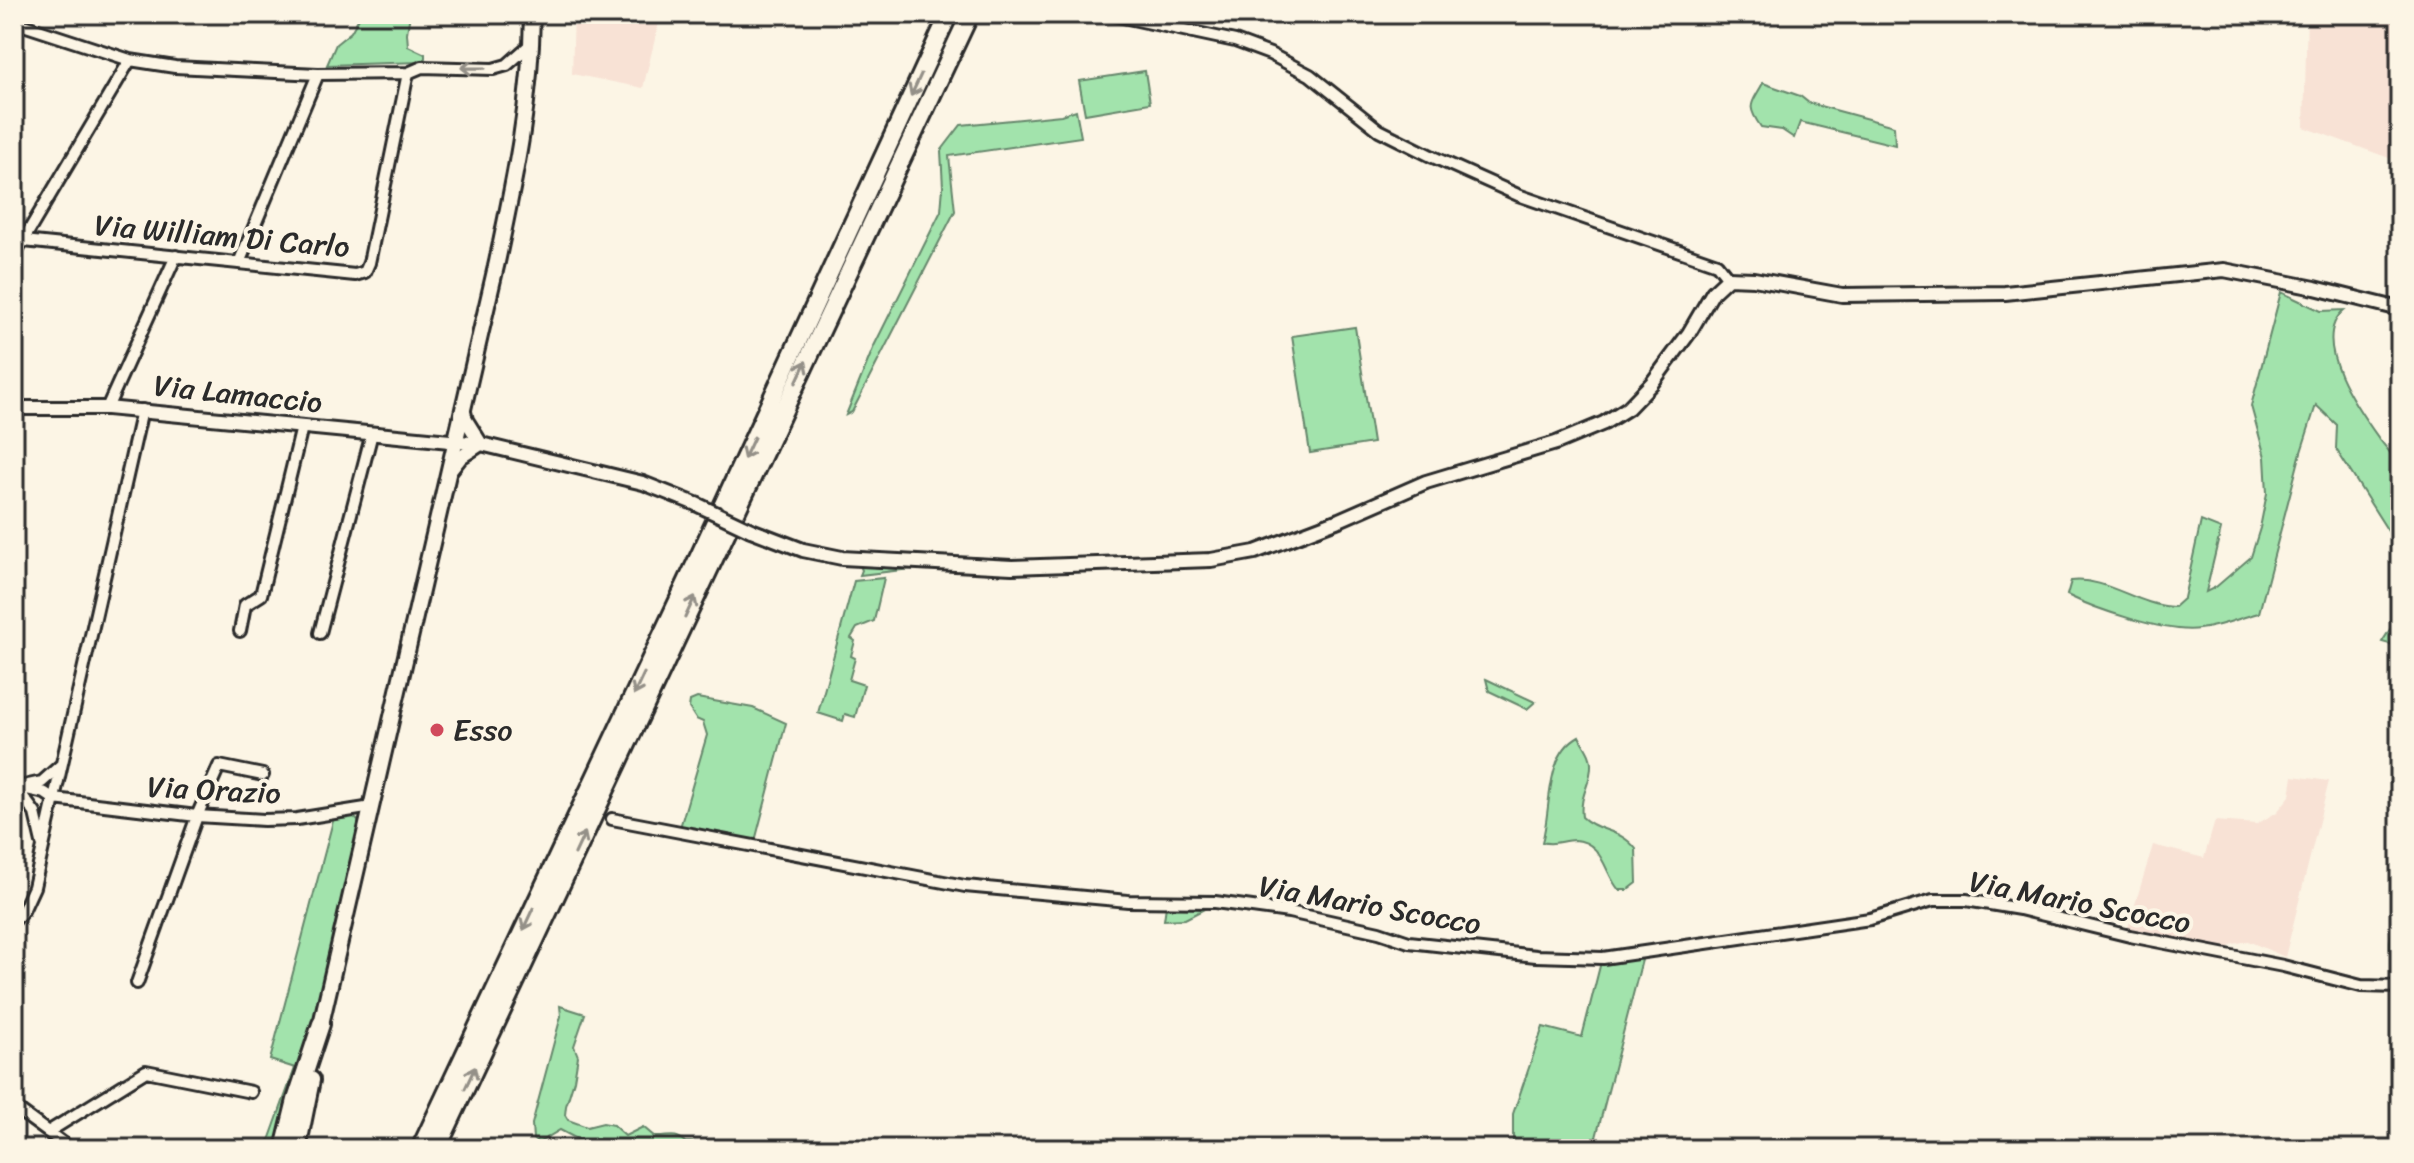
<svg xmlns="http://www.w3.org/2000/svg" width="2414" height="1163" font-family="Sriracha,sans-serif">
  <rect width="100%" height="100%" fill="#fcf5e5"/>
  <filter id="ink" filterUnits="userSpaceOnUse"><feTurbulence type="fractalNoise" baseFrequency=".0125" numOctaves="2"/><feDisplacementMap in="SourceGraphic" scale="16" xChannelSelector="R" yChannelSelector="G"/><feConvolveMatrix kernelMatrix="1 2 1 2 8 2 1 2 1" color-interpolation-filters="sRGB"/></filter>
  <g filter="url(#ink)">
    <path fill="#f8e2d5" d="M574 14H661L643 88 572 74Z
      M2307 14H2400V162L2304 127Z
      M2293 776 2329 781 2285 957 2248 941 2233 944 2226 949 2127 931 2153 845 2204 858 2215 821 2257 824 2277 812 2290 796Z"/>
    <path fill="#a2e3ac" stroke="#66876c" stroke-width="2" d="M361 14H410L407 33 408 46 425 54V58L421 62 327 65 336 44 351 32Z
      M1145 71 1150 103 1085 114 1079 81Z
      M1763 83 1800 96 1809 103 1894 126 1895 145 1800 122 1794 138 1782 130 1761 127C1745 104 1752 104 1763 83Z
      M1076 110 1081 137 949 156 955 211 852 412 846 415 874 346 941 211 943 187 941 151 961 125 1061 115Z
      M2281 292 2321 311 2344 310C2308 341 2359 411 2380 440 2387 449 2398 460 2400 471 2404 497 2400 536 2400 563L2393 539 2336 449 2337 425 2316 405 2301 452 2259 613C2239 618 2219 627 2199 629 2168 634 2095 609 2067 595L2071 581C2107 577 2136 605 2174 607L2184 598 2201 521 2221 529 2206 592 2216 587 2251 557 2260 528 2267 493 2265 457 2251 406Z
      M1355 327 1373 443 1310 453 1292 336Z
      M859 564H925L919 568 860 575 862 570Z
      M884 578 874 621 857 628 851 638 855 641 851 656 855 658 849 680 864 685 855 717 845 714 843 721 818 713 854 581Z
      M2400 614V647L2382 642Z
      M1486 679 1535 702 1527 709 1489 691Z
      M697 698 753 708 786 723 754 845 679 831 707 735 703 722 696 719 689 708 690 701Z
      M1579 736C1583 745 1592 755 1591 766 1591 784 1579 795 1582 817 1599 833 1620 828 1636 849L1637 883 1628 890H1619C1604 873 1603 841 1574 840 1562 840 1554 846 1542 842 1552 809 1544 755 1579 736Z
      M351 814 362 825 328 974 282 1149H266L295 1068 270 1060 334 817Z
      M2400 897V954L2394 953 2390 949V942Z
      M1166 906H1210L1185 919 1164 920Z
      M1643 956 1593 1149H1513V1114L1543 1027 1582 1037 1601 962Z
      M560 1006 585 1014 574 1046 578 1056 574 1080 566 1106 565 1115 568 1120 587 1127 603 1123 613 1125 625 1136 643 1127 655 1137C668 1138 675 1132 685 1142L706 1143 725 1149H605V1146L579 1140 560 1130 538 1143 533 1139 532 1124 561 1016Z"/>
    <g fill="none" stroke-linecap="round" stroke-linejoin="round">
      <g stroke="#2b2b2b" stroke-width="16">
        <path id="minor" d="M1109 14 1235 41 1270 54 1310 75 1379 130 1433 157 1518 195 1717 264 1728 278
          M14 22 130 60 175 67 318 74 408 73 422 67 493 69 507 65 531 44
          M14 240 355 275 365 272 369 263 408 73
          M14 256 130 60
          M239 263 318 74
          M107 408 176 256
          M240 631 245 605 261 595 302 427
          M320 633 372 433
          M14 786 45 793 54 799 197 816 264 820 297 819 372 807
          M24 786 42 782 61 765
          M21 794 35 813 42 843
          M612 819 965 886 1128 901 1215 902 1289 912 1379 932 1409 942 1536 956 1603 958 1870 919 1933 900H1966L2020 909 2130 936 2283 966 2361 986 2400 987
          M14 921 23 911 34 887 142 410
          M137 983 197 816 219 766 263 775
          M14 1107 71 1149
          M48 1132 146 1071 251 1092"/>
      </g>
      <g stroke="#2b2b2b" stroke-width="18">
        <path id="tertiary" d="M14 408H107L481 444 643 483 696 504
          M463 408 466 420 481 444
          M450 471 461 457 481 444
          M751 530 803 550 842 558 1012 567 1211 560 1255 552 1339 520 1426 482 1556 443 1604 423 1628 408 1652 383 1689 333 1713 292 1728 278 1754 279 1842 295 2005 293 2224 270 2315 288 2400 309"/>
      </g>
      <g stroke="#2b2b2b" stroke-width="20">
        <path id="secondary" d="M321 1024 497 262C515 177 531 102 532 14"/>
      </g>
      <g stroke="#2b2b2b" stroke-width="22">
        <path id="trunk" d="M284 1149 296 1100 321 1024
          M297 1149 311 1080
          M420 1149 701 552 949 14
          M437 1149 970 14"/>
      </g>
      <use href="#minor" stroke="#fcf5e5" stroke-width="10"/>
      <use href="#tertiary" stroke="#fcf5e5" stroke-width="12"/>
      <use href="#secondary" stroke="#fcf5e5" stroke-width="14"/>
      <use href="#trunk" stroke="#fcf5e5" stroke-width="16"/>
      <g stroke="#2b2b2b" stroke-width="18" stroke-linecap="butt">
        <path id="tertiary-bridge" d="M696 504 751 530"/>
      </g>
      <use href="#tertiary-bridge" stroke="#fcf5e5" stroke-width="12"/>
    </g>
    <defs><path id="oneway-shaft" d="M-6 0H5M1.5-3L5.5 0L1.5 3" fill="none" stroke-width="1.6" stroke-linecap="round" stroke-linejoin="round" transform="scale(2)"/></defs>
    <g stroke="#949088">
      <use href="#oneway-shaft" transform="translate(473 68) rotate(-179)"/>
      <use href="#oneway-shaft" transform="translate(916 85) rotate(115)"/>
      <use href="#oneway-shaft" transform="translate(801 372) rotate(-65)"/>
      <use href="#oneway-shaft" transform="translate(749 448) rotate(115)"/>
      <use href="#oneway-shaft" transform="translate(690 607) rotate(-65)"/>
      <use href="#oneway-shaft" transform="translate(639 684) rotate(115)"/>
      <use href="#oneway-shaft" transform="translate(580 843) rotate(-65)"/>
      <use href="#oneway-shaft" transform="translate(528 919) rotate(115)"/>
      <use href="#oneway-shaft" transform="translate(470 1078) rotate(-65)"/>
    </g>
  </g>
  <circle fill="#d1495b" stroke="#fcf5e5" stroke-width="3" cx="437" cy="730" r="8"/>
  <g text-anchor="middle" stroke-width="8" stroke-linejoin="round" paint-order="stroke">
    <g font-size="30" fill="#2b2b2b" stroke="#fcf5e5">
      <text transform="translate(222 236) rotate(5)" y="10">Via William Di Carlo</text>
      <text transform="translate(238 394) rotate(6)" y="10">Via Lamaccio</text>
      <text transform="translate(214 790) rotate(3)" y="10">Via Orazio</text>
      <text transform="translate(2080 902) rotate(11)" y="10">Via Mario Scocco</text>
      <text transform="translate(1370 905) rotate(10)" y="10">Via Mario Scocco</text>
    </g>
    <g font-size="30" fill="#2b2b2b" stroke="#fcf5e5" text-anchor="start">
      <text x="453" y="740">Esso</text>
    </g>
  </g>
  <rect width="2414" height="1163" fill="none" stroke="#fcf5e5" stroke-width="48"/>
  <rect x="24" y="24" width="2366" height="1115" fill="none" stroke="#2b2b2b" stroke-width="3" filter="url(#ink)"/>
</svg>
